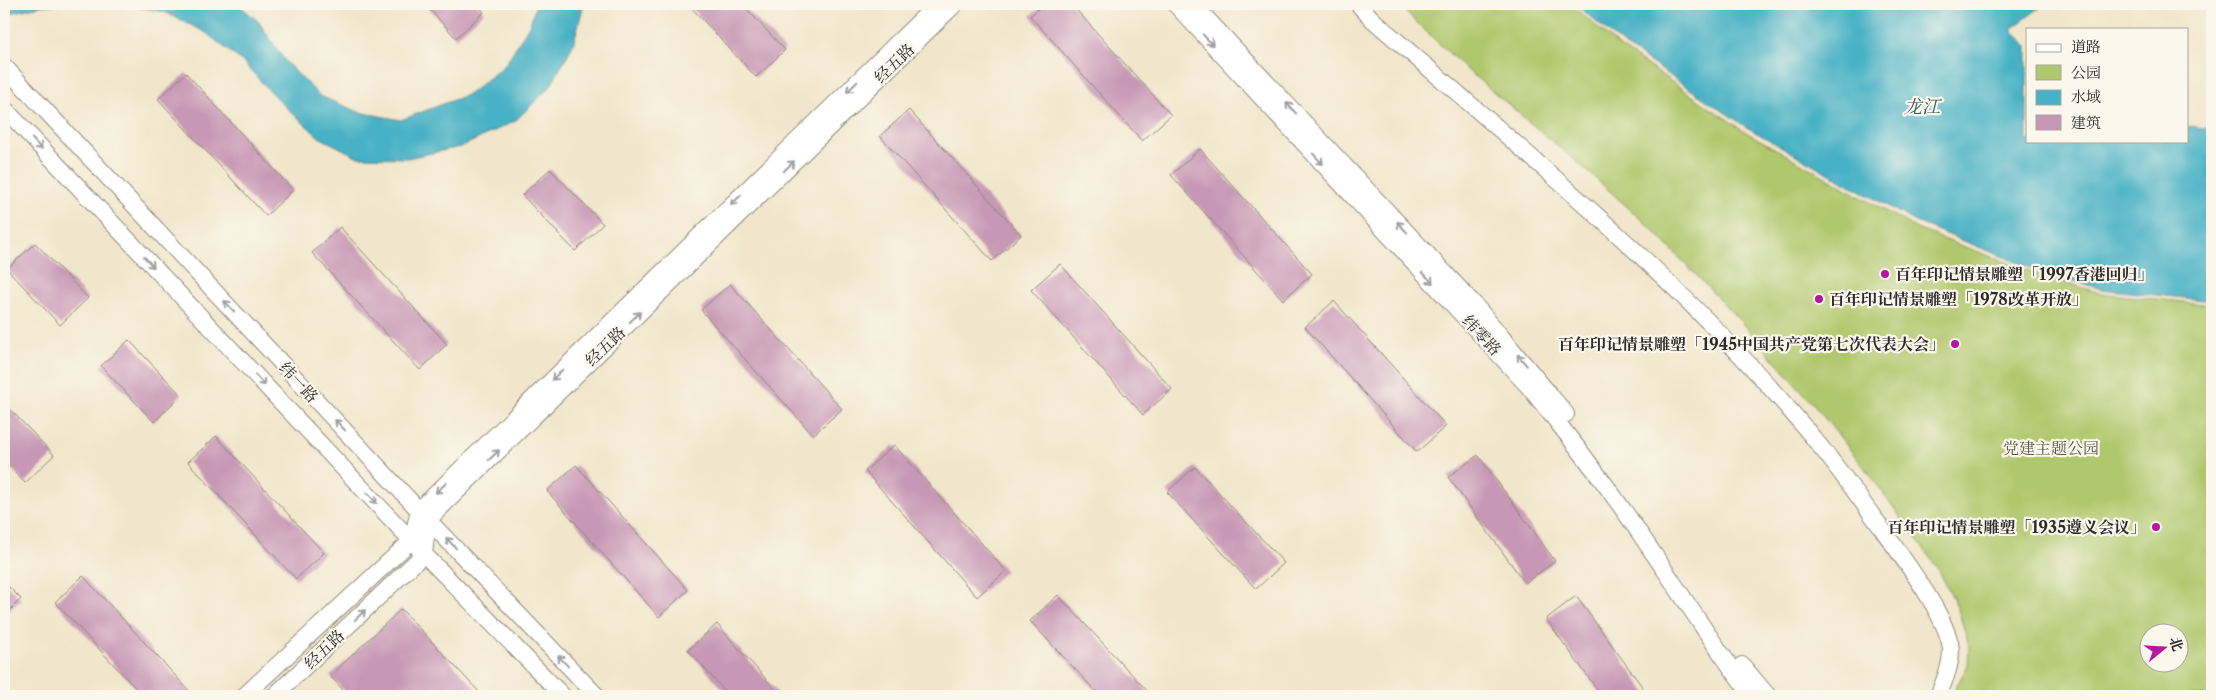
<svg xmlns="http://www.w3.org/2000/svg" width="2216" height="700" font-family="'Libre Caslon Text','Noto Serif SC',serif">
  <rect width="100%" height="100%" fill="#fbf7ec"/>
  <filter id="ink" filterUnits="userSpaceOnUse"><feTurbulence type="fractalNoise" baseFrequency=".02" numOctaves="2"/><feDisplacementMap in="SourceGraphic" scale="10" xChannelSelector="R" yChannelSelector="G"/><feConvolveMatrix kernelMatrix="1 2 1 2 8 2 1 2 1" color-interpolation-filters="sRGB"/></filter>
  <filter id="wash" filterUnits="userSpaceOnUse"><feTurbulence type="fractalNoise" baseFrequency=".0096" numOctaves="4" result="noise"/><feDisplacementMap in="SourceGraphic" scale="20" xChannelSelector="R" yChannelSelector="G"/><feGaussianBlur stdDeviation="1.12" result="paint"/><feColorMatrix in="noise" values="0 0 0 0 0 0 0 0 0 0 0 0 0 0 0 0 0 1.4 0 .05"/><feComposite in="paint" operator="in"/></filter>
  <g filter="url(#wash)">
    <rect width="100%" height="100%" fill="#f1e6cb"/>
    <path fill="#b0c86d" stroke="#6e7a4c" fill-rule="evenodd" d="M1397 4H1570L1620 47 1746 132 1919 230 2038 274 2100 293 2212 305V696H1951L1968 665 1969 645 1957 606 1938 569 1868 472 1815 406 1742 323 1652 229 1577 162 1465 68ZM2148 632H2178V662H2148Z"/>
    <path fill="#47b1c5" stroke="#396e78" d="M4 4H58L40 6 4 15Z
      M122 4H238L258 21 285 61 320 96 359 112 401 120 469 94 505 65 530 24 536 4H584L573 45 550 87 515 121 461 147 407 158 358 157 319 137 278 100 244 63 205 32 164 12Z
      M1575 4H2045L2011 29 2027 46V141H2187V126L2212 129V301L2101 289 2039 271 1916 222 1748 128 1620 42Z"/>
    <g id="blocks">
      <path fill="#c798b5" d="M425 4H477L484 12 456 38Z
        M688 4H742L785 50 756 77Z
        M1044 4H1071L1171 115 1142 141 1030 16Z
        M186 73 293 190 266 216 158 99Z
        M909 110 1021 235 992 261 880 136Z
        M1200 149 1312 274 1283 300 1171 175Z
        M550 169 603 224 575 251 522 195Z
        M340 227 447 344 420 370 312 253Z
        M35 243 88 298 60 325 7 269Z
        M1060 264 1172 389 1143 415 1031 290Z
        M730 284 842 409 813 435 701 310Z
        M1334 301 1446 426 1417 452 1305 327Z
        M129 340 181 395 154 422 101 366Z
        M4 403 54 455 25 483 4 460Z
        M216 436 324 553 296 579 188 462Z
        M894 445 1006 571 977 597 865 471Z
        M1478 455 1555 561 1525 583 1448 477Z
        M576 465 688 590 659 617 547 491Z
        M1195 467 1284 563 1256 589 1167 492Z
        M83 576 194 696H143L55 602Z
        M4 582 21 599 4 616Z
        M1058 595 1152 696H1100L1030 621Z
        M1576 596 1649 696H1602L1546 619Z
        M401 609 483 696H349L330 676Z
        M717 624 781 696H729L688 650Z"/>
    </g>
  </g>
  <g filter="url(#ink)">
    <use href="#blocks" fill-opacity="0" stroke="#8e887b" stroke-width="1"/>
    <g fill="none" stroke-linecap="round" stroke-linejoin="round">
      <g stroke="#8e887b" stroke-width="18">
        <path id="minor" d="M1175 4 1528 386C1572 439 1613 493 1651 550 1685 599 1716 649 1752 696
          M1193 4 1474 304 1566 414
          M1358 4 1373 20C1531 158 1697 291 1828 456 1846 479 1863 503 1880 526 1901 556 1942 609 1950 643 1954 661 1944 681 1938 696
          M4 66 428 520 597 696
          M4 108 424 554 563 696
          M1742 665 1768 696
          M244 696 412 540 419 510 937 4
          M274 696 424 554 428 520 955 4"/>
      </g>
      <use href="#minor" stroke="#fff" stroke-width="16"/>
    </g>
    <defs><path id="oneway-shaft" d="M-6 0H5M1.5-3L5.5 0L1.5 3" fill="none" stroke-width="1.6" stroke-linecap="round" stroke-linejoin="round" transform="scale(1.25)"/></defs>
    <g stroke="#a0a0a0">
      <use href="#oneway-shaft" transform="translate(1208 40) rotate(47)"/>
      <use href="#oneway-shaft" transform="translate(852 87) rotate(136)"/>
      <use href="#oneway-shaft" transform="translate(1291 108) rotate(-133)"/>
      <use href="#oneway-shaft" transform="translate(37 144) rotate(47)"/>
      <use href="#oneway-shaft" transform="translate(1318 159) rotate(47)"/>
      <use href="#oneway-shaft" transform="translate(789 166) rotate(-44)"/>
      <use href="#oneway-shaft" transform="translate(736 200) rotate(136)"/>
      <use href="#oneway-shaft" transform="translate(1402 227) rotate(-133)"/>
      <use href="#oneway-shaft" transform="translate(149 262) rotate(47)"/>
      <use href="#oneway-shaft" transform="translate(1428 278) rotate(47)"/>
      <use href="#oneway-shaft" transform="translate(229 306) rotate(-133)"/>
      <use href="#oneway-shaft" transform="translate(635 317) rotate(-44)"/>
      <use href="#oneway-shaft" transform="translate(1522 360) rotate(-130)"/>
      <use href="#oneway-shaft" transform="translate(557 375) rotate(136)"/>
      <use href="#oneway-shaft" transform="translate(260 380) rotate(47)"/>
      <use href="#oneway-shaft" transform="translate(340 425) rotate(-133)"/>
      <use href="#oneway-shaft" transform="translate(494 455) rotate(-44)"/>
      <use href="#oneway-shaft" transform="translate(441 488) rotate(136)"/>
      <use href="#oneway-shaft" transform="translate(372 498) rotate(47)"/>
      <use href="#oneway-shaft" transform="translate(451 543) rotate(-134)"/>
      <use href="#oneway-shaft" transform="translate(360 615) rotate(-44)"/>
      <use href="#oneway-shaft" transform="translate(563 661) rotate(-134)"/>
    </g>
  </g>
  <g fill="#b5179e" stroke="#fbf7ec" stroke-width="2">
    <circle cx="1885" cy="274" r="5"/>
    <circle cx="1819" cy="299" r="5"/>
    <circle cx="1955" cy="344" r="5"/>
    <circle cx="2156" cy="527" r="5"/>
  </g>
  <g text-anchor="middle" stroke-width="4.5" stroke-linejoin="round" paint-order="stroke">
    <g font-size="16" fill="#2b2b2b" stroke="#fbf7ec">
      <text transform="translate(894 63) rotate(-44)" y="6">经五路</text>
      <text transform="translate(1482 335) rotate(47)" y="6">纬零路</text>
      <text transform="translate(605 346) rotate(-44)" y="6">经五路</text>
      <text transform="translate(299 382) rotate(47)" y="6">纬一路</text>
      <text transform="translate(324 649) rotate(-44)" y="6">经五路</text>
    </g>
    <g font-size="16" font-weight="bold" fill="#2b2b2b" stroke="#fbf7ec" text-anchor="start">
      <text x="1895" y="280">百年印记情景雕塑「1997香港回归」</text>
      <text x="1829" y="305">百年印记情景雕塑「1978改革开放」</text>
      <text x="1945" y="350" text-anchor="end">百年印记情景雕塑「1945中国共产党第七次代表大会」</text>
      <text x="2146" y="533" text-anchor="end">百年印记情景雕塑「1935遵义会议」</text>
    </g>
    <g font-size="16" fill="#535a3f" stroke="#fbf7ec">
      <text x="2051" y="454">党建主题公园</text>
    </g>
    <g font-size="18" font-style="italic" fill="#355a61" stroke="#fbf7ec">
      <text x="1922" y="113">龙江</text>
    </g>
  </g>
  <rect width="2216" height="700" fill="none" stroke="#fbf7ec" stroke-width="20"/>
  <rect x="2026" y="28" width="162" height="115" fill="#fbf7ec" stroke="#a8a59f"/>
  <rect x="2036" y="44" width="25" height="8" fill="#ffffff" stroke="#a8a59f"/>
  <text x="2071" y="52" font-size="15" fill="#2b2b2b">道路</text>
  <rect x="2036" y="65" width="25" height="15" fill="#b0c86d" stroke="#a8a59f"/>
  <text x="2071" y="78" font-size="15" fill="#2b2b2b">公园</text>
  <rect x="2036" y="90" width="25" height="15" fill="#47b1c5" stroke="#a8a59f"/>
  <text x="2071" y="102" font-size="15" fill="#2b2b2b">水域</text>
  <rect x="2036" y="115" width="25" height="15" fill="#c798b5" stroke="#a8a59f"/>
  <text x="2071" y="128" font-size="15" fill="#2b2b2b">建筑</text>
  <g transform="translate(2164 648) rotate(72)"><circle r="24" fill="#fbf7ec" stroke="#a8a59f"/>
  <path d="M0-4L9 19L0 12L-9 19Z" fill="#b5179e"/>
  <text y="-8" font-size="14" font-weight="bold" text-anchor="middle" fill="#2b2b2b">北</text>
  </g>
</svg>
